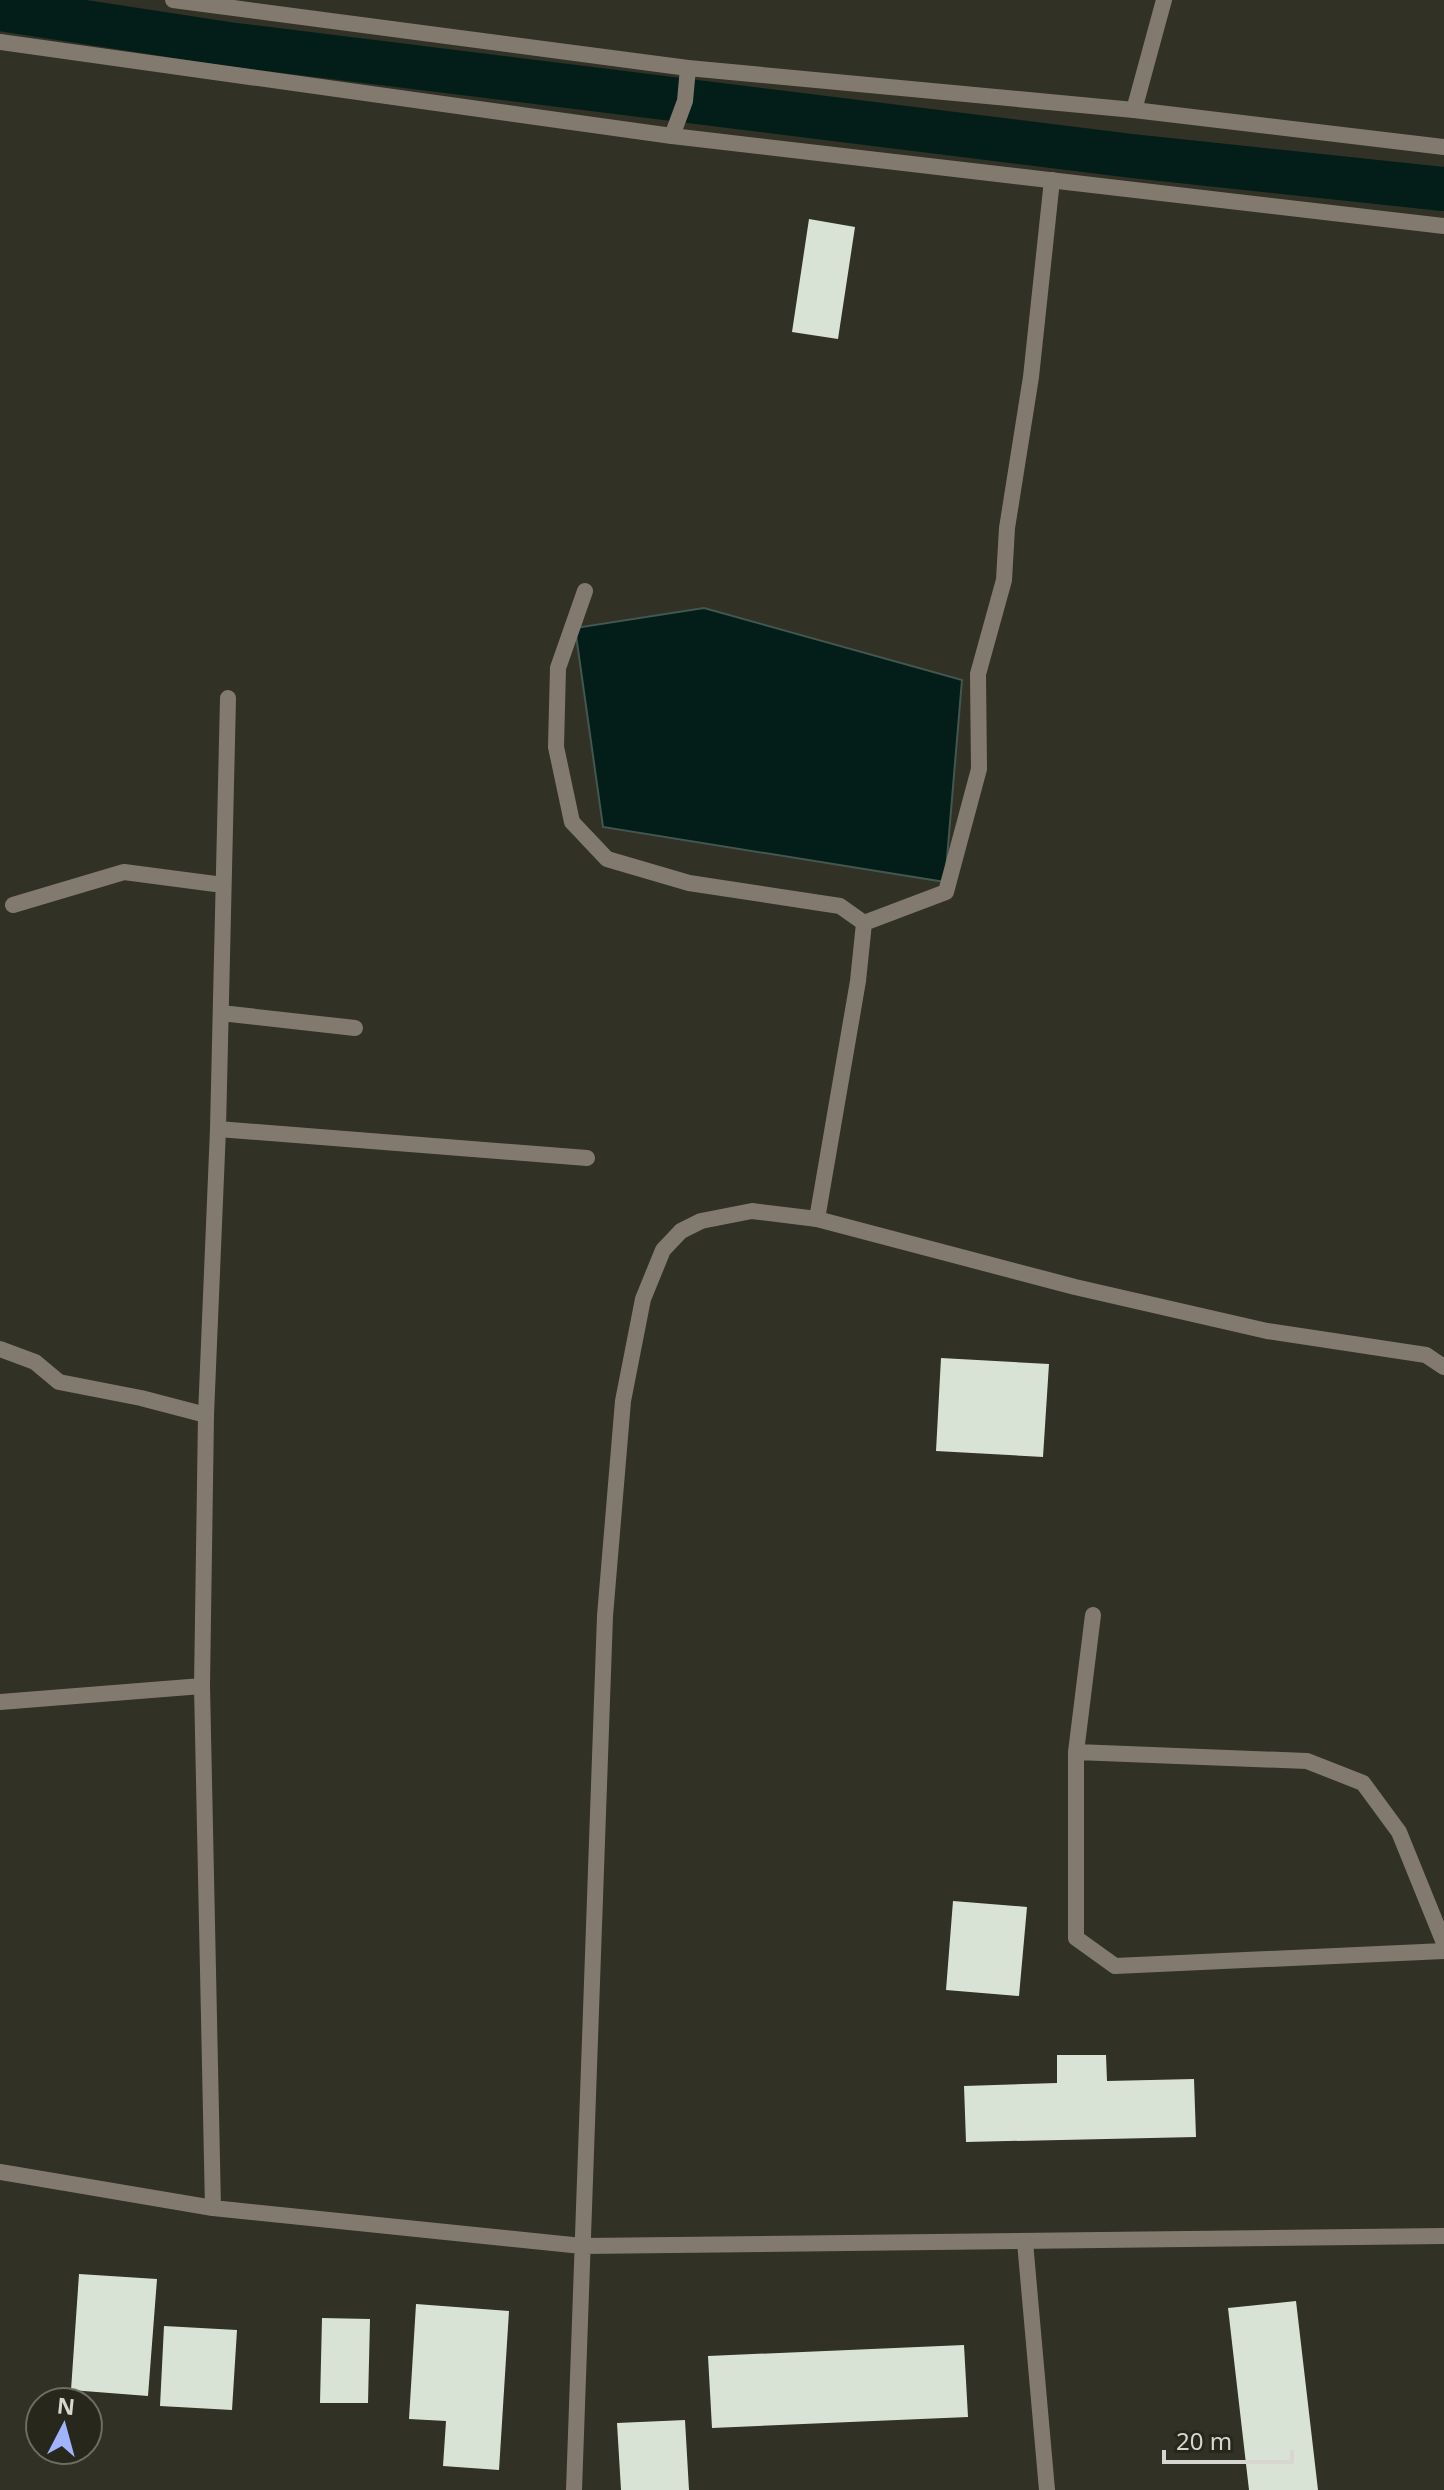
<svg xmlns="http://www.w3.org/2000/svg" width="1444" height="2490" font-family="'Noto Sans',sans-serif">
  <rect width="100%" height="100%" fill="#313125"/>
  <path fill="#031e18" stroke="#43564f" stroke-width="2" d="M704 608 962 680 945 882 603 827 575 628Z"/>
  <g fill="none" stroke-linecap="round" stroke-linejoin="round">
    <path stroke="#031e18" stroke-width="44" d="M0 9 228 44 1132 156 1444 189"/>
  </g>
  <path fill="#d8e3d6" d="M809 219 855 227 838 339 792 332Z
    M941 1358 1049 1364 1043 1457 936 1451Z
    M953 1901 1027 1907 1019 1996 946 1990Z
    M1057 2055H1106L1107 2081 1194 2079 1196 2137 966 2142 964 2086 1057 2083Z
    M79 2274 157 2279 148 2396 71 2390Z
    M1296 2301 1318 2490H1249L1228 2308Z
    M416 2304 509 2311 499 2470 443 2466 446 2421 409 2419Z
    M322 2318 370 2319 368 2403H320Z
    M164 2326 237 2330 232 2410 160 2406Z
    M964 2345 968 2417 712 2428 708 2356Z
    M685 2420 689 2490H621L617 2423Z"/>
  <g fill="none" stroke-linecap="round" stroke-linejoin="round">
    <path stroke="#837a6f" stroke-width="16" d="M1134 110 1164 0
      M672 136 685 101 688 68
      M585 591 558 668 556 747 572 822 607 859 689 883 840 906 864 923 858 981 817 1219
      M864 923 946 892 979 769 978 674 1004 580 1007 528 1031 377 1052 180
      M218 1129 587 1158
      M0 1349 35 1362 59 1382 141 1398 206 1415
      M1093 1615 1076 1752V1938L1115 1966 1444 1951
      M1076 1752 1307 1761 1363 1783 1399 1832 1444 1943
      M1025 2242 1047 2490"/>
    <path stroke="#837a6f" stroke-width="16" d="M173 0 688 68 1134 110 1444 147
      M0 42 672 136 1444 226
      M13 905 124 872 223 885
      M221 1013 355 1028
      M0 1702 202 1686
      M0 2172 213 2208 582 2246 1444 2236
      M213 2208 202 1686 206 1415 218 1129 228 698
      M574 2490 605 1616 623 1401 643 1299 663 1250 681 1231 701 1221 752 1211 817 1219 1075 1287 1267 1331 1426 1355 1444 1367"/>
  </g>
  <g transform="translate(64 2426) rotate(6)"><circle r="38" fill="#27271b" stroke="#6d6d63" stroke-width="2"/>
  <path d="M0-6L14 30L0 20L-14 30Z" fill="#a1b3fd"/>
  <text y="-12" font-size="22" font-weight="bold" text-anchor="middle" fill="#d7d7cf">N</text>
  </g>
  <path d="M1164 2450v12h128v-12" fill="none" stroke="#d7d7cf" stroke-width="4"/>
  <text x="1176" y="2450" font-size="24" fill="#d7d7cf" stroke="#27271b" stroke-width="6" paint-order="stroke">20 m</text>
</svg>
